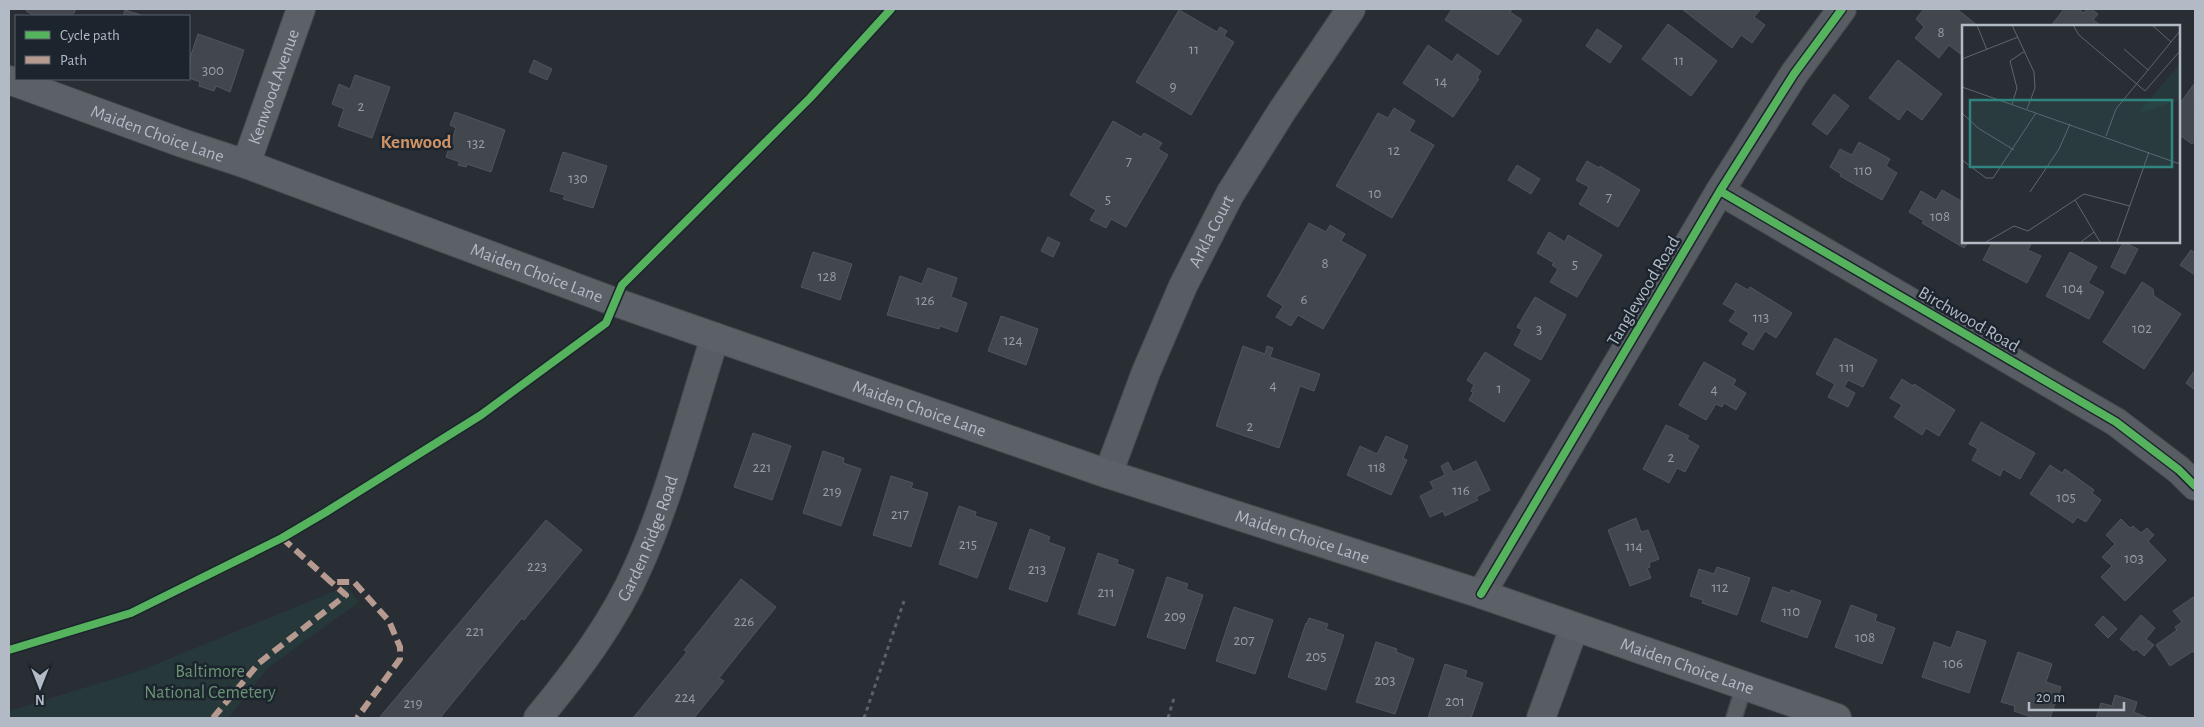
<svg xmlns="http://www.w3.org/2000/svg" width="2204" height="727" font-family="'Alegreya Sans',sans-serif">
  <rect width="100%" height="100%" fill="#282e34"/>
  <path fill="#26383a" d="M347 586 359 602 268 668 228 718H9V711L139 671Z"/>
  <path fill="#42474d" stroke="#50555c" d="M27 9H76L72 16H35L26 11Z
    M1452 9H1512L1510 12 1522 20 1498 55 1445 20Z
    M1682 9H1761L1754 17 1765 25 1752 43 1741 35 1732 48Z
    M1924 9H1957L1978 26H1963V56L1949 45 1939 58 1915 38 1924 27 1916 19Z
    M2064 9H2078L2084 13 2087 9H2091L2098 14 2093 20 2102 26H2051Z
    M125 10 144 16H123Z
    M1179 10 1217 32 1220 27 1227 31 1224 36 1234 42 1191 115 1136 82Z
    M1668 24 1717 61 1691 96 1642 59Z
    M1597 29 1622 46 1610 63 1586 46Z
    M198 34 244 50 230 92 216 86 214 91 199 86 200 82 189 78V61Z
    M1428 45 1452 62 1457 54 1481 71 1477 78 1479 79 1453 117 1403 83Z
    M534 60 552 69 547 80 529 72Z
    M1898 60 1942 94 1922 120 1907 109 1899 120 1869 98Z
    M355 75 390 87 372 138 338 126 344 109 332 104 339 84 350 89Z
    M2194 84 2195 140 2192 144 2178 134V106Z
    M1834 94 1849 106 1827 135 1812 124Z
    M1394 108 1415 121 1409 131 1434 145 1392 218 1336 186 1378 113 1388 118Z
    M455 112 505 130 491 172 467 164 466 167 458 165 460 162 446 157 456 128 450 125Z
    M1113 121 1141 137 1144 133 1162 143 1158 149 1168 155 1126 227 1111 219 1106 228 1090 220 1096 210 1070 195Z
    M1859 142 1890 159 1886 166 1897 173 1882 200 1840 176 1841 174 1830 167 1840 149 1852 155Z
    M563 152 607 166 593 208 563 199 565 195 550 191Z
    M1587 161 1599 168 1600 166 1640 190 1618 227 1579 204 1589 187 1576 180Z
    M1517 165 1540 179 1531 194 1508 180Z
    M1942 190 1963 202V241H1969L1964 248 1922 223 1924 221 1909 212 1921 191 1936 200Z
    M1309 223 1326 232 1330 225 1345 234 1341 241 1366 255 1323 329 1298 315 1291 326 1276 317 1283 306 1267 296Z
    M1549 232 1565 242 1568 235 1602 255 1577 297 1550 282 1558 269 1552 265 1554 263 1537 253Z
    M1048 237 1060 243 1053 257 1041 251Z
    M1993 241 2032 242 2028 250 2041 256 2027 283 1983 260Z
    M2123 242 2138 249 2125 274 2111 267Z
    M2191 250 2195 253V275L2180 265Z
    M813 252 852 264 840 300 801 287Z
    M2070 252 2097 267 2088 283 2104 292 2089 319 2046 296Z
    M928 268 957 278 951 297 967 303 957 332 940 326 939 329 887 315 900 276 922 284Z
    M2142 282 2153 289 2154 296 2181 314 2144 369 2103 342Z
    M1736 283 1748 290 1750 287 1792 313 1776 338 1765 331 1753 350 1742 344 1749 333 1729 321 1736 311 1723 304Z
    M1535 297 1566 315 1541 360 1514 345 1522 330 1517 327Z
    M1001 316 1038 329 1026 365 988 351Z
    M1835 338 1877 360 1863 387 1848 380 1844 387 1855 393 1848 407 1828 397 1835 384 1816 374Z
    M1243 346 1265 354 1267 346 1273 348 1270 357 1320 374 1314 391 1300 386 1279 448 1216 426Z
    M1485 352 1530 380 1504 422 1469 400 1473 393 1471 391 1474 385 1467 380Z
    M1704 362 1736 380 1733 385 1746 393 1736 410 1724 403 1722 407 1716 404 1706 420 1679 405Z
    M2195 370V390L2186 383Z
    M1902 379 1913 386 1914 384 1955 410 1939 436 1926 428 1922 435 1894 417 1902 405 1890 398Z
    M1981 422 2035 453 2020 479 2003 469 2000 476 1972 460 1978 449 1969 444Z
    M1666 425 1689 436 1687 439 1699 446 1685 472 1677 468 1669 483 1643 469Z
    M753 433 791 446 772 500 734 487Z
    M1386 436 1408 446 1403 458 1407 460 1391 495 1347 475 1360 446 1377 454Z
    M823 451 844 458 843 463 861 469 841 526 803 513Z
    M1476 461 1490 490 1476 497 1478 500 1445 516 1443 511 1430 517 1420 496 1434 489 1430 482 1445 475 1441 466 1448 462 1453 472Z
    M2050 465 2062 473 2065 469 2094 490 2092 493 2101 500 2086 522 2077 517 2073 523 2030 494Z
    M891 476 913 483 911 488 928 493 911 547 873 535Z
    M959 506 976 512 975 516 997 523 977 578 939 564Z
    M1636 518 1641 532 1648 530 1659 559 1649 563 1650 567 1647 568 1651 578 1630 586 1608 530Z
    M2121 519 2130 528 2133 526 2141 533 2147 528 2154 535 2148 541 2166 560 2125 601 2101 577 2112 566 2102 557 2115 544 2106 535Z
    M546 520 582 550 524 620 522 618 440 718H379Z
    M1030 529 1050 537 1048 542 1065 548 1047 602 1009 589Z
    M1098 553 1118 560 1117 564 1134 570 1115 626 1078 614Z
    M1717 567 1750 578 1737 615 1702 603 1703 600 1690 596 1699 569 1714 574Z
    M1167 577 1188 584 1186 589 1203 595 1185 649 1147 637Z
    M741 579 776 607 719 678 724 681 694 718H633L687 652 684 650Z
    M1773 587 1790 593 1791 590 1821 601 1807 638 1761 621Z
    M2195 596V655L2193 651 2170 666 2156 645 2177 630 2175 627 2182 622 2173 611Z
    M1851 605 1877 615 1875 621 1895 628 1882 664 1835 647Z
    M1234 607 1273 620 1255 674 1216 661Z
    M2141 615 2155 628 2146 639 2154 645 2144 656 2136 649 2134 651 2120 639Z
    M2103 616 2117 629 2108 638 2095 625Z
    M1309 618 1328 624 1326 629 1344 635 1326 690 1288 677 1306 623 1307 624Z
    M1957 631 1986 641 1969 693 1922 677 1934 642 1951 648Z
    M1376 642 1397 649 1396 652 1414 659 1395 714 1356 702Z
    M2018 652 2052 664 2046 682 2061 687 2050 718H2034L2014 711 2015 706 2001 702Z
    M1445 664 1467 671 1465 677 1483 683 1471 718H1428Z
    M2115 695 2137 702 2134 712 2148 718H2096L2101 703 2112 706Z"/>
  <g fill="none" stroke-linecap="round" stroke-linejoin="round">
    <g stroke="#464a4f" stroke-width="18">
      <path id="lane" d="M1734 718 1744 686"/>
    </g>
    <g stroke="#464a4f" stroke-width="30">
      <g id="street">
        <path d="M1720 191 2116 422 2179 470 2195 486"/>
        <path id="s1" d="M1108 474 1146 372 1183 286 1230 194 1282 111 1351 9"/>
        <path d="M1481 594 1720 191 1794 74 1842 9"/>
        <path id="s2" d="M538 718C576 672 614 622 638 567 670 496 691 412 715 337"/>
        <path d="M1541 718 1574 628"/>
      </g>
    </g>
    <g stroke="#464a4f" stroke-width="30">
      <g id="secondary">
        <path id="s3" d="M9 80 182 143 246 164 615 302 715 337 1108 474 1481 594 1837 718"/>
        <path id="s4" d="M246 164 301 9"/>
      </g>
    </g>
    <path stroke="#5b6167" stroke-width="3" stroke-dasharray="4 4" stroke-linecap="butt" d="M864 718 904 601
      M1168 718 1174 698"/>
    <use href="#lane" stroke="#585c63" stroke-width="15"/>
    <use href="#street" stroke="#585c63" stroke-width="28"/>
    <use href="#secondary" stroke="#5c6067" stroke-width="28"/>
    <path stroke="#b69a8f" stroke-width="6" stroke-dasharray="12 6" stroke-linecap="butt" d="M282 538 331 582H354L389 621 400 647V659L357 718
      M213 718 259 663 346 595 331 582"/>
    <g stroke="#1c242e" stroke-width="11">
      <path id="cycleway" d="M1720 191 2116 422 2179 470 2195 486
        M1481 594 1720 191 1794 74 1842 9
        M9 650 131 613 282 538 326 512 481 415 606 323 622 285 810 98 891 9"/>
    </g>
    <use href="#cycleway" stroke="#56b35d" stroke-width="8"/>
  </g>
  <g text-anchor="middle" stroke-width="5" stroke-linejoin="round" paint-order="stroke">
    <g font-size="15" fill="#969da8">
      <text x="1941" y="37">8</text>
      <text x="1194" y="54">11</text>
      <text x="1679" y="65">11</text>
      <text x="213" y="75">300</text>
      <text x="1441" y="86">14</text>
      <text x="1173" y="91">9</text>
      <text x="361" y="111">2</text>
      <text x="476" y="148">132</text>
      <text x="1394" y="155">12</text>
      <text x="1129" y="166">7</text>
      <text x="1863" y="175">110</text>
      <text x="578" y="183">130</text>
      <text x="1375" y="198">10</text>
      <text x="1609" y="202">7</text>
      <text x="1108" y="204">5</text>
      <text x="1940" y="221">108</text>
      <text x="1325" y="268">8</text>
      <text x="1575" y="269">5</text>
      <text x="827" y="281">128</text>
      <text x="2073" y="293">104</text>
      <text x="1304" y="304">6</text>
      <text x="925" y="305">126</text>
      <text x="1761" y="322">113</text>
      <text x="2142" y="333">102</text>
      <text x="1539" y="334">3</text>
      <text x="1013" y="345">124</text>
      <text x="1847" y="372">111</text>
      <text x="1273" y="390">4</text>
      <text x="1499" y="393">1</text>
      <text x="1714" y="394">4</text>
      <text x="1250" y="431">2</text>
      <text x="1671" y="462">2</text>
      <text x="762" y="472">221</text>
      <text x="1377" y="472">118</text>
      <text x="1461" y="495">116</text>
      <text x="832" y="496">219</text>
      <text x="2066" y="502">105</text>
      <text x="900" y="519">217</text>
      <text x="968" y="549">215</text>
      <text x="1634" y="551">114</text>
      <text x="2134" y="563">103</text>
      <text x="537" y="571">223</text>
      <text x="1037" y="574">213</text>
      <text x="1720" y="592">112</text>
      <text x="1106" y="597">211</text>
      <text x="1791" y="616">110</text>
      <text x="1175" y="621">209</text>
      <text x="744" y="626">226</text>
      <text x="475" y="636">221</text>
      <text x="1865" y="642">108</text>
      <text x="1244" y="645">207</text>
      <text x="1316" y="661">205</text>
      <text x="1953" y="668">106</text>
      <text x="1385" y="685">203</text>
      <text x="685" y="702">224</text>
      <text x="1455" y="706">201</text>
      <text x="413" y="708">219</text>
    </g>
    <g font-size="18" fill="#b2bac6" stroke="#1c242e">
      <text dy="6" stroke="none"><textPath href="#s4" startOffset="82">Kenwood Avenue</textPath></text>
      <text dy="6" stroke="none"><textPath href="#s3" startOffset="158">Maiden Choice Lane</textPath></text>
      <text dy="6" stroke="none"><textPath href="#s1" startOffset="264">Arkla Court</textPath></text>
      <text dy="6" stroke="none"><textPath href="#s3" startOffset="562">Maiden Choice Lane</textPath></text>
      <text transform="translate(1643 291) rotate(-59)" y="6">Tanglewood Road</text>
      <text transform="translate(1969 319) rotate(30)" y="6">Birchwood Road</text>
      <text dy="6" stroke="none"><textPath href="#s3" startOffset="968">Maiden Choice Lane</textPath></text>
      <text dy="6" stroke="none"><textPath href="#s2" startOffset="212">Garden Ridge Road</textPath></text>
      <text dy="6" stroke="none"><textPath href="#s3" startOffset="1372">Maiden Choice Lane</textPath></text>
      <text dy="6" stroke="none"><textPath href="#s3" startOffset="1778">Maiden Choice Lane</textPath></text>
    </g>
    <g font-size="18" fill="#6a9574" stroke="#1c242e">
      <text x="210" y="677">Baltimore<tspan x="210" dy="21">National Cemetery</tspan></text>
    </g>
    <g font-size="19" font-weight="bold" fill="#cd9265" stroke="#1c242e">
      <text x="416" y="148">Kenwood</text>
    </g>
  </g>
  <g transform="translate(1962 25)">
    <rect width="218" height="218" fill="#282e34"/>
    <path d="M217 40V75L178 88 177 87Z" fill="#26383a"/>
    <path fill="none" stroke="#5f666e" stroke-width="1" d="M15 0 25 25M50 0 72 47 73 63 65 84M111 0 117 10 183 66 218 26M190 0 209 17M162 24 186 45M0 34 56 12M0 62 218 139M50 79 55 63 48 36 63 26M0 88 16 103 52 125M144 111 154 84 218 6M0 135 24 153H31L74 88M68 167 97 124 108 99M113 175 138 217M24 217 52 201 66 206 122 169 168 181M119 217 132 207M155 217 187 127"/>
    <path fill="#308480" fill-opacity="0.15" stroke="#308480" stroke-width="2.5" d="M8 75H210V142H8Z"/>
    <rect width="218" height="218" fill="none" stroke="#b2bac6" stroke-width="2.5"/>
  </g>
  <rect width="2204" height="727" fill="none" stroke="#b2bac6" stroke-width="20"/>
  <rect x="15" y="15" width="175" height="65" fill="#1c242e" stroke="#58606b"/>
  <rect x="25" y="31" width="25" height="8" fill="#56b35d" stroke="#58606b"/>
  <text x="60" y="40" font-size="15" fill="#b2bac6">Cycle path</text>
  <rect x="25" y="56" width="25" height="8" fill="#b69a8f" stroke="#58606b"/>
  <text x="60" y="65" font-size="15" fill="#b2bac6">Path</text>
  <g transform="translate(40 687) rotate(180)" stroke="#1c242e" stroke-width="4" paint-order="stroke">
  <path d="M0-4L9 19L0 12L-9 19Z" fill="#b2bac6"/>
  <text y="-8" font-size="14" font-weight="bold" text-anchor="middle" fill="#b2bac6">N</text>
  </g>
  <path d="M2029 702v8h95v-8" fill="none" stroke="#b2bac6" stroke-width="2.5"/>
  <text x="2036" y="702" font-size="15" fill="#b2bac6" stroke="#1c242e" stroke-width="4" paint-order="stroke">20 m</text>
</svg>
